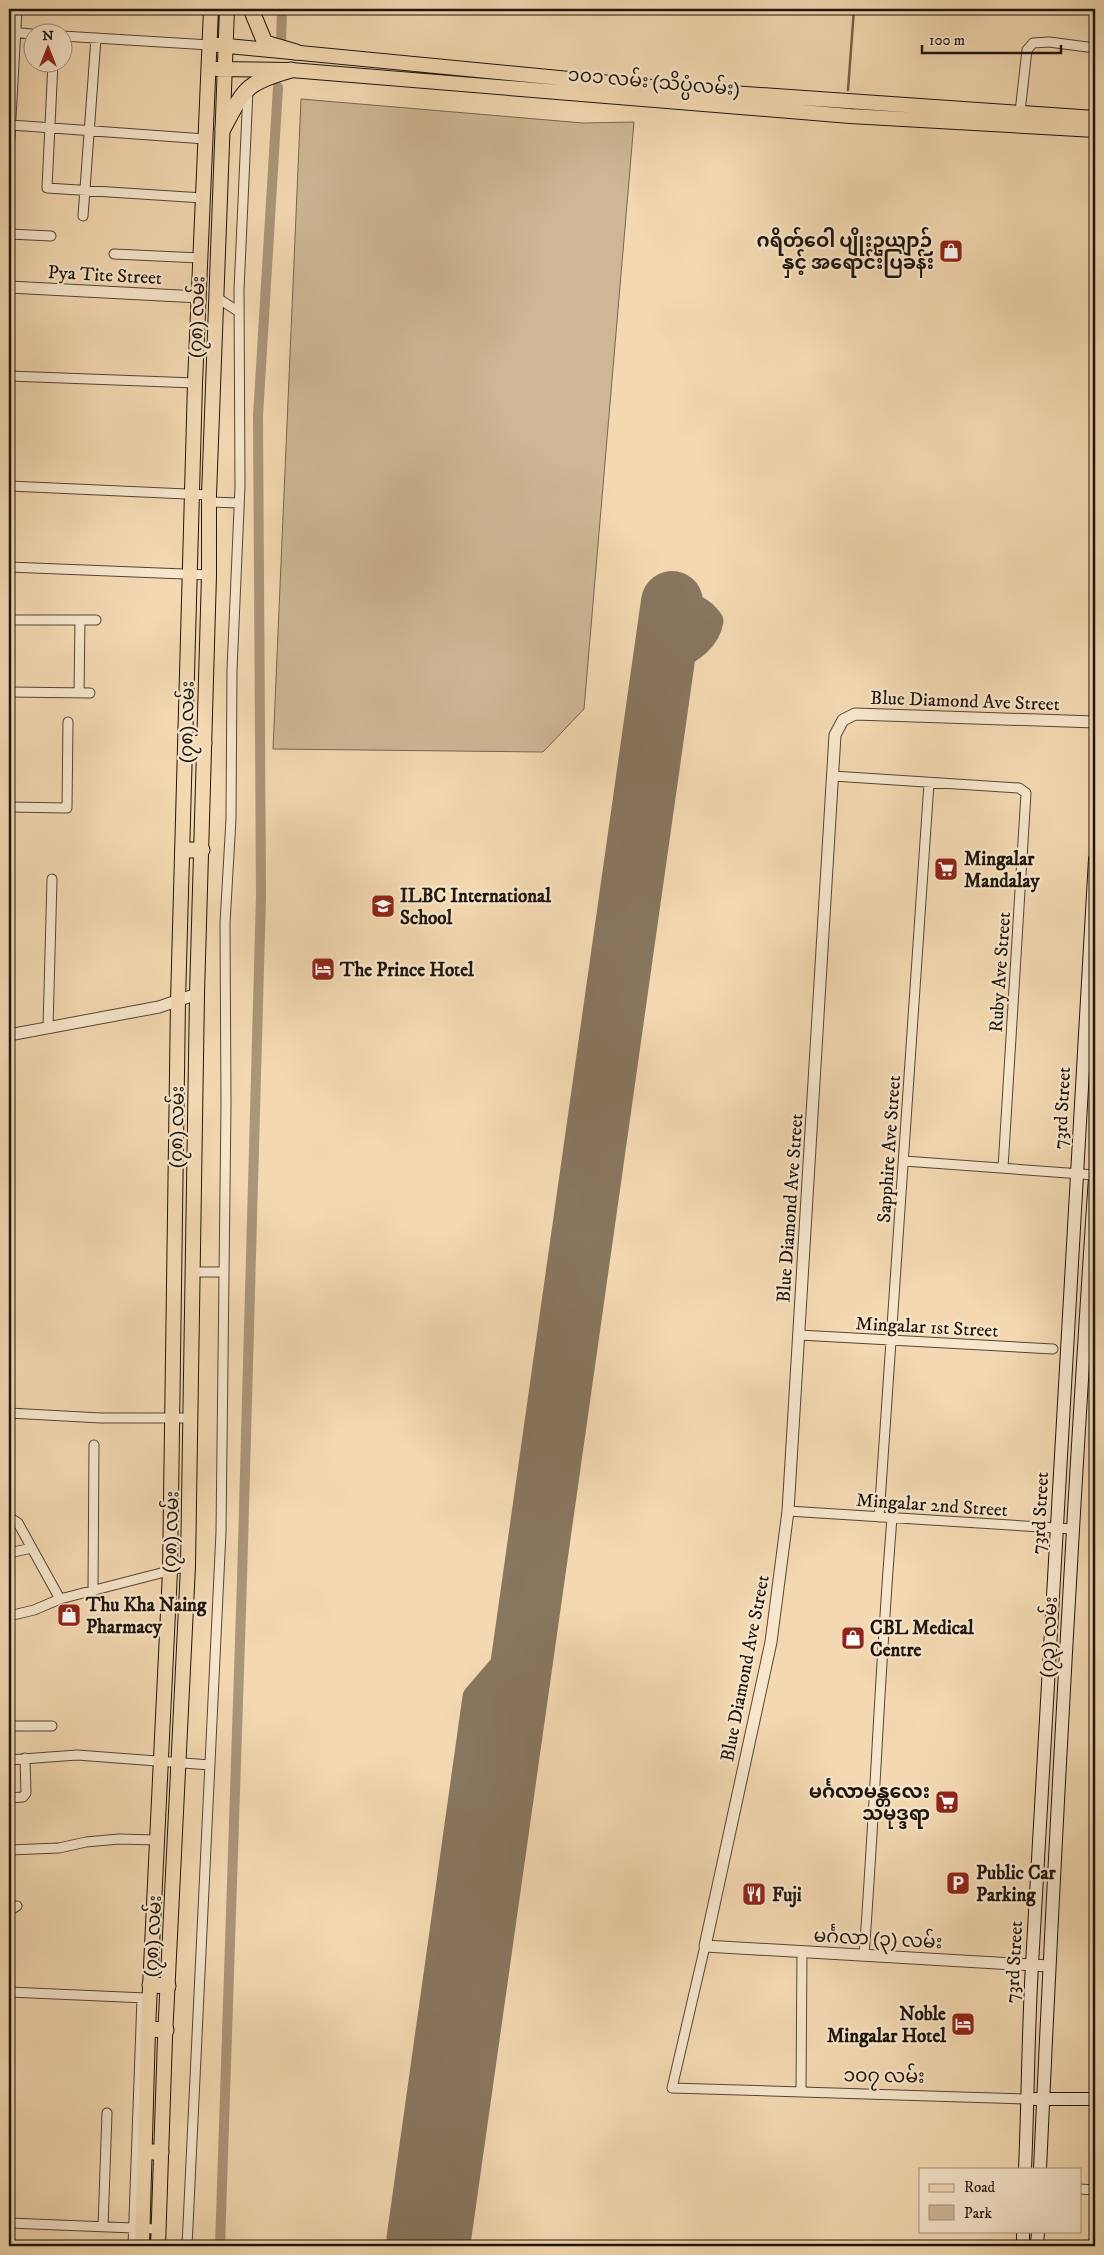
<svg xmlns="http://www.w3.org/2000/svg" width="1104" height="2255" font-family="'IM FELL DW Pica','Noto Sans Myanmar',serif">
  <rect width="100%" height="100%" fill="#f3d8b1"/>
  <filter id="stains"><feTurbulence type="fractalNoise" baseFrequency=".004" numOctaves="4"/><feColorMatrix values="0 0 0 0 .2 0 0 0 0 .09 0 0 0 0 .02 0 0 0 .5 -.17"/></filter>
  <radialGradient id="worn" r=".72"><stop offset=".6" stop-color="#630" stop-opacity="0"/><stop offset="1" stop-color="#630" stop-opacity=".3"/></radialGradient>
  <path fill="#cfb795" stroke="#766651" d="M301 99 583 123 634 122 584 709 543 752 273 749Z"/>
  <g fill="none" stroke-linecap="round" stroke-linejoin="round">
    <path stroke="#73624e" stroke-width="2.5" d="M848 90 854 9"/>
    <path stroke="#ab9679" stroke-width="10" d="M281 47 282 9
      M220 2246 242 1580 261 896 258 416 278 87"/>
    <path stroke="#88765f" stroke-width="25" d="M662 667C682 654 707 645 711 621 699 605 690 606 672 602
      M403 2246 399 2238 475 1697 525 1639"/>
    <path stroke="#88765f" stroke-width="62" d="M439 2246 672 602"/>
    <g stroke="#534636" stroke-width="11">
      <path id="minor" d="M9 32 32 34
        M62 36 210 45
        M53 62 47 188 203 198
        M1020 112 1027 50 1033 43 1049 42 1095 48
        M11 125 205 139
        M9 154 17 9
        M83 216 96 38
        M9 234 51 236
        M114 254 200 258
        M216 297 239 312
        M9 376 195 383
        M9 486 209 495
        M209 502 239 503
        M9 567 209 575
        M9 620H96
        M9 692 90 693
        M79 693 80 620
        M833 776 1019 788 1026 793 1003 1168
        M9 807 67 808 68 722
        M48 1028 52 879
        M904 1161 1095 1175
        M193 1272H224
        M799 1335 1053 1349
        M9 1413 101 1418H191
        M9 1428 10 1413
        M788 1511 1073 1529
        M9 1517 18 1523 60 1599
        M879 1517 929 783
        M9 1553 32 1548
        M93 1591 94 1445
        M9 1616 34 1610 60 1599 188 1566
        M9 1726H52
        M9 1760 77 1755 210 1765
        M9 1798 23 1797 26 1793 25 1758
        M9 1850 59 1848 86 1842 119 1839 156 1840
        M9 1911 17 1906
        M705 1946 672 2088 1027 2099
        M864 1955C875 1810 880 1664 892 1518
        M9 1992 146 1998
        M801 2092 802 1952
        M1080 2189 1095 2190
        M9 2223 158 2229
        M103 2227 107 2113
        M133 2246 142 1998
        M187 2246 221 1532 226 1104 225 923 231 819 232 670 240 486 239 290 248 90"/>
    </g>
    <g stroke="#534636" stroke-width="13">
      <path id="tertiary" d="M9 287 199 297
        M9 1035 159 1007 197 994
        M1049 1966 705 1946 771 1642 788 1511 835 735 843 720 855 714 1095 722"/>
    </g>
    <g stroke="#1e150d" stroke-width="14">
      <path id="secondary" d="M1035 2099H1095
        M1025 2169C1028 2101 1028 2033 1032 1965L1095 859
        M1040 2169C1055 1838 1073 1507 1095 1177
        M1023 2246V2231
        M1037 2246 1038 2231"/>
    </g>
    <g stroke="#1e150d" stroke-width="16">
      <path id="primary" d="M218 45 673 89 1095 118
        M217 69 291 70 850 116 1095 130
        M142 2246 148 2029 170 1571 178 1001 195 383 211 9
        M158 2246 165 2038 188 1566 197 994 209 575V495L227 9"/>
    </g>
    <g stroke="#1e150d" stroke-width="17">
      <path id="trunk" d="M251 9 265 43 296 52
        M223 129C245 88 245 83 291 70
        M186 744 204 743
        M183 850H202
        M150 1985 168 1986
        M148 2029 166 2030
        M145 2152H161"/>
    </g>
    <use href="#minor" stroke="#f7e6cc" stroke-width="9"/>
    <use href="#tertiary" stroke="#f7e6cc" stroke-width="11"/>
    <use href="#secondary" stroke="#f7e6cc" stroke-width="12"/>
    <use href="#primary" stroke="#f3d8b1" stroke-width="14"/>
    <use href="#trunk" stroke="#f3d8b1" stroke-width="15"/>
  </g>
  <defs>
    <g id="shop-square" transform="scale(1.25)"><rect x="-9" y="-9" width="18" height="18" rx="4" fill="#8f2418" stroke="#f7e6cc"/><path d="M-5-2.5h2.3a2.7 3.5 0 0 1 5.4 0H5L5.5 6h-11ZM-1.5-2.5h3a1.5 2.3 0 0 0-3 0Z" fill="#fff"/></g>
    <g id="supermarket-square" transform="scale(1.25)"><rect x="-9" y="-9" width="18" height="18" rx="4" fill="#8f2418" stroke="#f7e6cc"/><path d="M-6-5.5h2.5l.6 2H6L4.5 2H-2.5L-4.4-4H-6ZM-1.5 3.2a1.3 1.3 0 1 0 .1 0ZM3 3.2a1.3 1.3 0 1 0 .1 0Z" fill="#fff"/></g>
    <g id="school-square" transform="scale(1.25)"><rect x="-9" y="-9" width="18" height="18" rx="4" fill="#8f2418" stroke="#f7e6cc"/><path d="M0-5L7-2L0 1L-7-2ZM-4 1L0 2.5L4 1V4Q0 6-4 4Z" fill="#fff"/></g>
    <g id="hotel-square" transform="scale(1.25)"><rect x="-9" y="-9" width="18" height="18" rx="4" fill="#8f2418" stroke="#f7e6cc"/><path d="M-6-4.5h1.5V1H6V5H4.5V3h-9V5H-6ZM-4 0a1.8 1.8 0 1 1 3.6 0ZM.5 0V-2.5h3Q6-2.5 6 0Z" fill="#fff"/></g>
    <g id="parking-square" transform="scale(1.25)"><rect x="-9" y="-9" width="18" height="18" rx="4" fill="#8f2418" stroke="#f7e6cc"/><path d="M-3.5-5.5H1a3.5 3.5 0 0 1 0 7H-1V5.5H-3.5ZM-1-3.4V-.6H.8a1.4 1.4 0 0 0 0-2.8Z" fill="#fff"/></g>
    <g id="restaurant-square" transform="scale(1.25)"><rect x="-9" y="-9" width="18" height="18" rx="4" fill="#8f2418" stroke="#f7e6cc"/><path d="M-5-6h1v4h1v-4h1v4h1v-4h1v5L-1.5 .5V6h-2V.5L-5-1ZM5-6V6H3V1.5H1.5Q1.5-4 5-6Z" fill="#fff"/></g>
  </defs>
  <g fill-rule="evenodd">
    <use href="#shop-square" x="951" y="251"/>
    <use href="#supermarket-square" x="946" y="869"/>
    <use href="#school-square" x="383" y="906"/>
    <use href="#hotel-square" x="323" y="969"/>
    <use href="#shop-square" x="69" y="1615"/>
    <use href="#shop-square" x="853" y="1638"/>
    <use href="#supermarket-square" x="947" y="1802"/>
    <use href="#parking-square" x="958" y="1883"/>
    <use href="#restaurant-square" x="754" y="1894"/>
    <use href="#hotel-square" x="963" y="2024"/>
  </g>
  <g text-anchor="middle" stroke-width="4.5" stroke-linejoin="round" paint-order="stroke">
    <g font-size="19" fill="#1e150d" stroke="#f7e6cc">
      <text transform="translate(654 81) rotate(5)" y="7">၁၀၁ လမ်း (သိပ္ပံလမ်း)</text>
      <text transform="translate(105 274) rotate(3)" y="7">Pya Tite Street</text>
      <text transform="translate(196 317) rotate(-88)" y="7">(၇၈) လမ်း</text>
      <text transform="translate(965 700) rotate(2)" y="7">Blue Diamond Ave Street</text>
      <text transform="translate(186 722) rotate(-89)" y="7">(၇၈) လမ်း</text>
      <text transform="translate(999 972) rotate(-86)" y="7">Ruby Ave Street</text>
      <text transform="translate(1061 1108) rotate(-87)" y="7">73rd Street</text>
      <text transform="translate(176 1127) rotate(-89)" y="7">(၇၈) လမ်း</text>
      <text transform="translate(888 1149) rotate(-86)" y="7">Sapphire Ave Street</text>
      <text transform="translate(789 1208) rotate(-86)" y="7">Blue Diamond Ave Street</text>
      <text transform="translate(927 1326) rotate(3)" y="7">Mingalar 1st Street</text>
      <text transform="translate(932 1504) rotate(4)" y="7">Mingalar 2nd Street</text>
      <text transform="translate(1039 1513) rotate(-87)" y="7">73rd Street</text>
      <text transform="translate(170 1532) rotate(-88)" y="7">(၇၈) လမ်း</text>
      <text transform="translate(1048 1637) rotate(-87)" y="7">(၇၃) လမ်း</text>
      <text transform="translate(744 1668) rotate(-79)" y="7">Blue Diamond Ave Street</text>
      <text transform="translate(152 1936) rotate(-87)" y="7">(၇၈) လမ်း</text>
      <text transform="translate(878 1938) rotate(3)" y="7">မင်္ဂလာ (၃) လမ်း</text>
      <text transform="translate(1013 1962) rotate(-87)" y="7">73rd Street</text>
      <text transform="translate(884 2075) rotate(1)" y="7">၁၀၇ လမ်း</text>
    </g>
    <g font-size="19" font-weight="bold" fill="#1e150d" stroke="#f7e6cc" text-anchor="start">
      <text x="934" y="247" text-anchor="end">ဂရိတ်ဝေါ ပျိုးဥယျာဉ်<tspan x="934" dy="22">နှင့် အရောင်းပြခန်း</tspan></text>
      <text x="964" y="865">Mingalar<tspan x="964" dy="22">Mandalay</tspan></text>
      <text x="400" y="902">ILBC International<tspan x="400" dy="22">School</tspan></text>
      <text x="340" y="976">The Prince Hotel</text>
      <text x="86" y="1611">Thu Kha Naing<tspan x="86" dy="22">Pharmacy</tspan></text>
      <text x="870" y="1634">CBL Medical<tspan x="870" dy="22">Centre</tspan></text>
      <text x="930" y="1798" text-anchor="end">မင်္ဂလာမန္တလေး<tspan x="930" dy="22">သမုဒ္ဒရာ</tspan></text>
      <text x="976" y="1879">Public Car<tspan x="976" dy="22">Parking</tspan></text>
      <text x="772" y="1901">Fuji</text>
      <text x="946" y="2020" text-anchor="end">Noble<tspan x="946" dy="22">Mingalar Hotel</tspan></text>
    </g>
  </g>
  <rect width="1104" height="2255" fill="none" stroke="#f3d8b1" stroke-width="30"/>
  <rect x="10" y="10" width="1084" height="2235" fill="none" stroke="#1e150d" stroke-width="2.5"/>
  <rect x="15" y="15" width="1074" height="2225" fill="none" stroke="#1e150d"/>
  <rect x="919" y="2168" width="162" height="65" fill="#f7e6cc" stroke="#a09280"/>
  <rect x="929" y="2184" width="25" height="8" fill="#f3d8b1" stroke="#a09280"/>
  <text x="964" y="2192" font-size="15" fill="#1e150d">Road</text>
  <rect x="929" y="2205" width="25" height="15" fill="#cfb795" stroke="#a09280"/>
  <text x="964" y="2218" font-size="15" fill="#1e150d">Park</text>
  <g transform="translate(48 48)"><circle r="24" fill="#f7e6cc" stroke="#a09280"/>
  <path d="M0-4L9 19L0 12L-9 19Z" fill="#8f2418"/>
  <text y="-8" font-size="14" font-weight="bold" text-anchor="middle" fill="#1e150d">N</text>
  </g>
  <path d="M922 45v8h139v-8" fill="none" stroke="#1e150d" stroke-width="2.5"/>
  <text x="929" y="45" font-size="15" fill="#1e150d" stroke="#f7e6cc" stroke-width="4" paint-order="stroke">100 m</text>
  <rect width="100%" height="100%" filter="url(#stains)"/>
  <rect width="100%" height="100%" fill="url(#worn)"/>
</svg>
